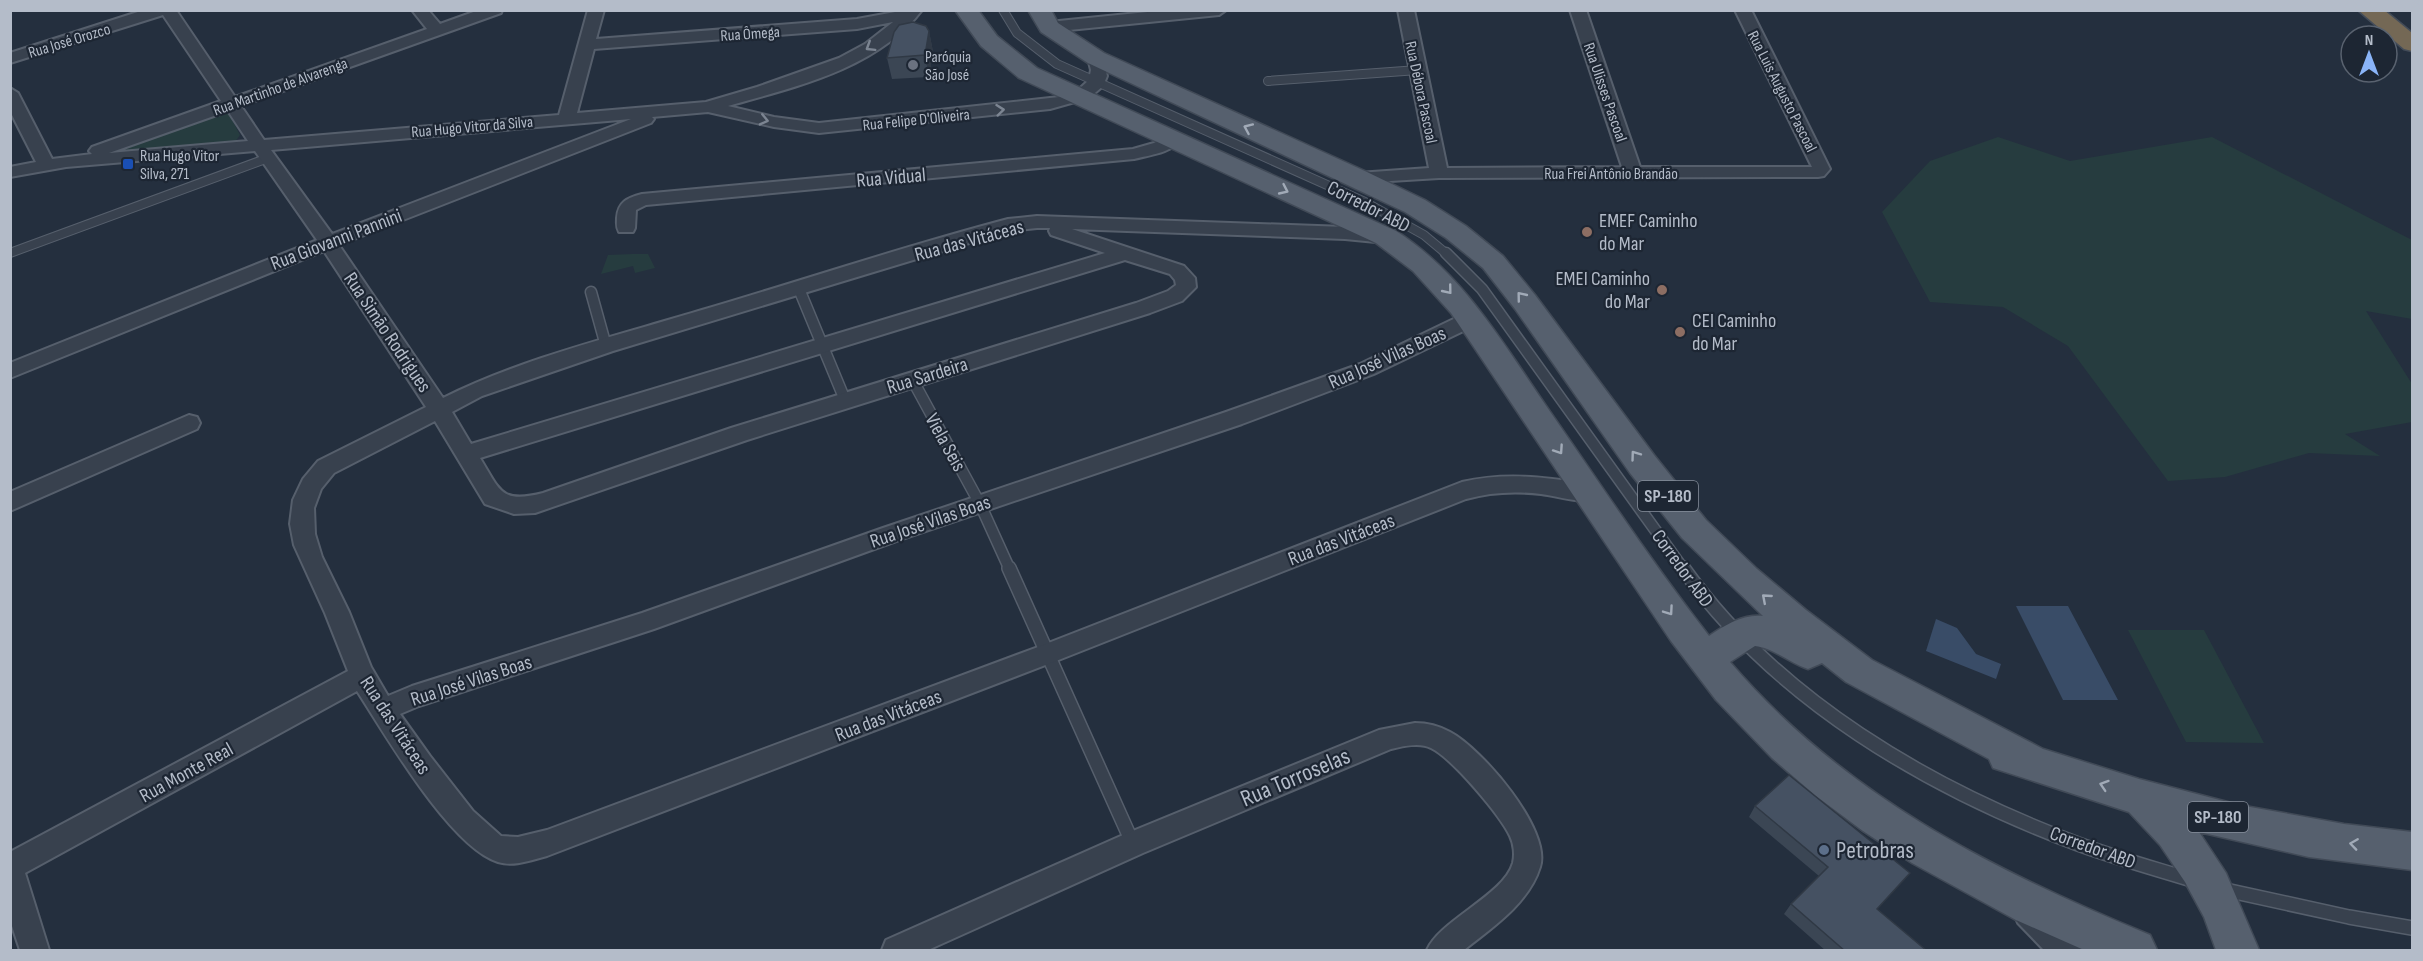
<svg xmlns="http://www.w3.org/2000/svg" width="2423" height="961" font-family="'Sofia Sans Condensed',sans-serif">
  <rect width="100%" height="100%" fill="#242f3e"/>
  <path fill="#263c3f" d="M219 113 229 114 240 135 235 142 110 154Z
    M1998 137 2070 161 2212 137 2412 240V319L2366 311 2412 384V422L2345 434 2380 456 2309 453 2225 477 2168 481 2068 346 2003 307 1930 302 1882 212 1930 161Z
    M632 254H648L655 268 635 273 633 266 601 274 608 255Z
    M2128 630H2204L2264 743 2186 742Z"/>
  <path fill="#394c67" d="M2016 606H2068L2118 700H2063Z
    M1936 619 1957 628 1976 654 2001 664 1996 679 1926 651Z"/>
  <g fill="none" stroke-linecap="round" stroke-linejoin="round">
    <g stroke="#565f6c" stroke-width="10">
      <path id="service-far2" d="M1003 10 1017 33 1057 64 1365 202 1424 235 1448 255
        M1268 81 1418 70
        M10 253 268 158"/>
    </g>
    <g stroke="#565f6c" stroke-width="13">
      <path id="service-far1" d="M1446 253 1482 289 1684 570
        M799 289 845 400
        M591 292 606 346
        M912 379 980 504 1010 570"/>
    </g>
    <g stroke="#565f6c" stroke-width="16">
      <path id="service" d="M1009 568 1133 844
        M1683 568C1777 700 1928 788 2078 844 2116 858 2156 869 2195 881
        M2221 889 2349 917 2412 928"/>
    </g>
    <g stroke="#565f6c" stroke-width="4">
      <path id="minor" d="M144 10H176L235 97 427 29 412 10H428L440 24 479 10H502L501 13 241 106 264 140 559 115 588 10H604L596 39 857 19 906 10H922C877 69 795 87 728 106L774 117 819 123 1059 97 1077 91 1089 80 1091 70 1088 58 1090 55H1102L1107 76 1103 86 1089 98 1050 109 819 133 774 127 708 112 652 117 654 119 651 123 339 245 443 398C523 358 616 336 702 310 804 280 905 246 1008 219L1037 216 1345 227 1393 233 1395 237 1393 241 1386 243 1345 239 1072 229 1184 266 1195 278 1196 287 1182 301 1150 313 747 440 535 513 514 514 485 504 435 421 334 473 321 489 314 508 315 534 322 557 349 612 371 667 388 696 412 686 642 613 883 528 1226 412 1360 364 1464 314 1471 312 1478 314 1481 319 1478 324 1374 374 1242 424 899 540 654 629 419 706 400 714 430 756 473 811 501 836 518 837 547 830 1038 647 1462 482C1505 472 1544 477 1588 484L1596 487 1599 493 1596 499C1579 504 1558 496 1541 494 1515 491 1491 492 1466 499L1056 661 547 856C531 860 514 867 498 862 450 847 385 734 357 691L25 873 49 950H20L10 920V852L348 671 325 613 294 545 290 524 293 500 303 479 318 461 426 407 324 251 10 378V363L317 240 255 151 66 167 10 177V167L36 162 10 111V88L18 93 52 159 92 154 89 151 92 147 221 101 163 15 10 63V53ZM893 22 865 44 839 58 757 87 706 102 577 113 594 49 857 29ZM228 111 248 141 109 153ZM631 119 332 234 271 150ZM1037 228H1050L1049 231 1051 235 1105 253 471 444 452 412 482 396 613 351 1009 231ZM1125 260 1170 274 1175 280 1176 285 1168 291 1136 303 731 428 543 493C500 504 500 490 480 458Z
        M1167 10H1226L1219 15 1049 32 1041 27 1049 22Z
        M1398 10H1414L1447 168 1622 167 1570 10H1586L1640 167H1812L1735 10H1751L1830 169 1824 176 1818 177 1439 178 1358 183 1352 182 1349 178 1352 174 1358 173 1429 168Z
        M1173 134 1179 135 1182 139C1171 153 1150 155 1134 159L646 205 636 210 635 228 633 232H619C616 227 617 224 617 218 618 202 627 198 642 194L1133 149 1154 143Z
        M189 415 197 417 200 423 197 429 10 511V492Z
        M1415 723C1427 723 1439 726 1450 732 1481 748 1552 830 1540 867 1529 903 1492 928 1464 950H1427C1440 920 1504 895 1513 863 1515 855 1514 844 1510 836 1500 815 1452 758 1431 748 1420 742 1403 746 1391 749L1143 853 928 950H882L886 940 1123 835 1379 730Z"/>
    </g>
    <g stroke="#565f6c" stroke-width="4">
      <path id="tertiary" d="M2031 893C2053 902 2080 928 2087 950H2044L2018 923 2013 911 2018 899Z"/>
    </g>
    <g stroke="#414a57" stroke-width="3">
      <path id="primary" d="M955 10H978L997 36 1037 68 1396 231C1465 275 1505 347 1551 413 1603 488 1653 564 1709 636 1725 625 1743 614 1763 616L1682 538 1630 473 1515 309 1483 268 1446 238 1405 212 1088 63 1041 32 1028 10H1051L1058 23 1104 53 1367 172 1425 200 1466 226 1503 256 1535 295 1654 455 1706 520 1757 569 1806 610 1872 660 2043 749 2139 779 2239 805 2344 824 2412 832V870L2309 857 2199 832 2226 873 2259 950H2216L2204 917 2185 882 2160 845 2129 812 1993 768 1989 759 1846 682 1822 663 1808 669C1790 663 1774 648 1755 646L1730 662C1845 796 1990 869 2150 935L2157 950H2084L2016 920 1912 863 1863 831 1816 796 1772 758 1716 700 1671 641 1451 313 1413 271 1376 243 1019 78 981 46Z"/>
    </g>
    <g stroke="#434c59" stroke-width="3">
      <path id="motorway" d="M2358 10H2384L2412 33V51L2404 49Z"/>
    </g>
    <use href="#service-far2" stroke="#38414e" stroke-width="8"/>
    <use href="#service-far1" stroke="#38414e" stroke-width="10"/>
    <use href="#service" stroke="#38414e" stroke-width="13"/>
    <use href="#minor" fill="#38414e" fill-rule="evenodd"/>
    <use href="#tertiary" fill="#38414e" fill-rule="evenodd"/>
    <use href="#primary" fill="#56606e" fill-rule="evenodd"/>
    <use href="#motorway" fill="#746855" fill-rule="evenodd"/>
  </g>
  <path fill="#3b4654" d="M929 31 933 52 929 77 892 79 887 58Z
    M1755 806 1877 909 1927 951H1826L1784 914 1791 904 1819 876 1749 817Z"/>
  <path fill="#303945" d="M929 31 933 52 929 77 925 55Z"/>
  <path fill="#455162" stroke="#303945" stroke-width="1.5" d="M913 22 926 26 929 31 925 55 887 58 894 32 899 25Z
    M1789 775 1910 873 1877 909 1927 951H1845L1791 904 1828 867 1755 806Z"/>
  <defs><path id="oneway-chevron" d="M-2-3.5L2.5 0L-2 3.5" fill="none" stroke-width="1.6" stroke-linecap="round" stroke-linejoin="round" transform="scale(1.5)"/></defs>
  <g stroke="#7c8592">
    <use href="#oneway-chevron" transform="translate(870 47) rotate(148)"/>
    <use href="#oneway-chevron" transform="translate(1000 110) rotate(-6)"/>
    <use href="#oneway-chevron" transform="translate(764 120) rotate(13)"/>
  </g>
  <g stroke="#a1aab7">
    <use href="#oneway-chevron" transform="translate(1248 128) rotate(-156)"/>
    <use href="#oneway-chevron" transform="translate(1284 190) rotate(25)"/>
    <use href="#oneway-chevron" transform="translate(1448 290) rotate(51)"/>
    <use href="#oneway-chevron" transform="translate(1521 296) rotate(-129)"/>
    <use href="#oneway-chevron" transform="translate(1559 450) rotate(56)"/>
    <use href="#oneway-chevron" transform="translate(1635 455) rotate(-126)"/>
    <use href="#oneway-chevron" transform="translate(1766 598) rotate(-139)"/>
    <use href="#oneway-chevron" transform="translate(1669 611) rotate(55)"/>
    <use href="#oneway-chevron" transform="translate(2104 785) rotate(-162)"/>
    <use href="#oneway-chevron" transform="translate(2354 844) rotate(-172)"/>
  </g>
  <circle fill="#6b7280" stroke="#1d2633" stroke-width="2" cx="913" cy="65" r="6"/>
  <rect fill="#1a4fb4" stroke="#1d2633" stroke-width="2" x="122" y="158" width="12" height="12" rx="3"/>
  <g fill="#8d6e63" stroke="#1d2633" stroke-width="2">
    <circle cx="1587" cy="232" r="6"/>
    <circle cx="1662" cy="290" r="6"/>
    <circle cx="1680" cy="332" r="6"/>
  </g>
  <circle fill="#5c6f8a" stroke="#1d2633" stroke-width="2" cx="1824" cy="850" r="6"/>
  <g text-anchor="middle" stroke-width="4.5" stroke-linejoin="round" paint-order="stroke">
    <g font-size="16" fill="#b4bcc9" stroke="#1d2633">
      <text transform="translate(750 33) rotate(-4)" y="6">Rua Ômega</text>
      <text transform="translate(69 40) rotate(-17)" y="6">Rua José Orozco</text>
      <text transform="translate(280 86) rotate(-20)" y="6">Rua Martinho de Alvarenga</text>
      <text transform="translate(1783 91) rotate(63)" y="6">Rua Luis Augusto Pascoal</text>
      <text transform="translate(1422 92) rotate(78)" y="6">Rua Débora Pascoal</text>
      <text transform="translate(1606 92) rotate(71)" y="6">Rua Ulisses Pascoal</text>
      <text transform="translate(916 119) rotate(-6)" y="6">Rua Felipe D'Oliveira</text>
      <text transform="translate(472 126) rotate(-5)" y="6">Rua Hugo Vitor da Silva</text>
      <text x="1611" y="179">Rua Frei Antônio Brandão</text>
    </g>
    <g font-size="16" fill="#b4bcc9" stroke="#1d2633" text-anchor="start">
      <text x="925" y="62">Paróquia<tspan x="925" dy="18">São José</tspan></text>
      <text x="140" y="161">Rua Hugo Vitor<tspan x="140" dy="18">Silva, 271</tspan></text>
    </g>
    <g fill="#1d2633" stroke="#878f9c" stroke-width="1.5">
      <rect x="1638" y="481" width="60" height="30" rx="4.5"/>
      <rect x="2188" y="802" width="60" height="30" rx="4.5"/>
    </g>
    <g font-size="18" font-weight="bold" fill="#b4bcc9">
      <text x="1668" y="502">SP-180</text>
      <text x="2218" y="823">SP-180</text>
    </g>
    <g font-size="20" fill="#b4bcc9" stroke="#1d2633">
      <text transform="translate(891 177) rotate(-5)" y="7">Rua Vidual</text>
      <text transform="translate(1369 206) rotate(27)" y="7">Corredor ABD</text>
      <text transform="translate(336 239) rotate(-21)" y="7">Rua Giovanni Pannini</text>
      <text transform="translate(969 240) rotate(-15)" y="7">Rua das Vitáceas</text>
      <text transform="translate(388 332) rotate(56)" y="7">Rua Simão Rodrigues</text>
      <text transform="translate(1387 357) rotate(-24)" y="7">Rua José Vilas Boas</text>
      <text transform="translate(927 375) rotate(-17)" y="7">Rua Sardeira</text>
      <text transform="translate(946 442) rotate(61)" y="7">Viela Seis</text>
      <text transform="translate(930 521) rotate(-19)" y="7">Rua José Vilas Boas</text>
      <text transform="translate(1341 539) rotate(-21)" y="7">Rua das Vitáceas</text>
      <text transform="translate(1683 568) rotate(54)" y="7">Corredor ABD</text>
      <text transform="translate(471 680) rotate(-18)" y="7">Rua José Vilas Boas</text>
      <text transform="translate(888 715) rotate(-21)" y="7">Rua das Vitáceas</text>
      <text transform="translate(396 725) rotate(57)" y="7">Rua das Vitáceas</text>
      <text transform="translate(186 772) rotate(-29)" y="7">Rua Monte Real</text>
      <text transform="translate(2093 847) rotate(20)" y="7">Corredor ABD</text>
    </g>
    <g font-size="20" fill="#b4bcc9" stroke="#1d2633" text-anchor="start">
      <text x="1599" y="227">EMEF Caminho<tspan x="1599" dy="23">do Mar</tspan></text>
      <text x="1650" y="285" text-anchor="end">EMEI Caminho<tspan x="1650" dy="23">do Mar</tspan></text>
      <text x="1692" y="327">CEI Caminho<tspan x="1692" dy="23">do Mar</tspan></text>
    </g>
    <g font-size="24" fill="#b4bcc9" stroke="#1d2633">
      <text transform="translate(1295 777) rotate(-23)" y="8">Rua Torroselas</text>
    </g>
    <g font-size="24" fill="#b4bcc9" stroke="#1d2633" text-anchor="start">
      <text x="1836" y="858">Petrobras</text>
    </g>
  </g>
  <rect width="2423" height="961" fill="none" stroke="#b4bcc9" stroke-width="24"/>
  <g transform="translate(2369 54)"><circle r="28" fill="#1d2633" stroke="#59626f" stroke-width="1.5"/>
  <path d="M0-4.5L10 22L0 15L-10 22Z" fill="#8ab4f8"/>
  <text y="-9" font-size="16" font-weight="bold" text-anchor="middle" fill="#b4bcc9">N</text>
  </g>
</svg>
